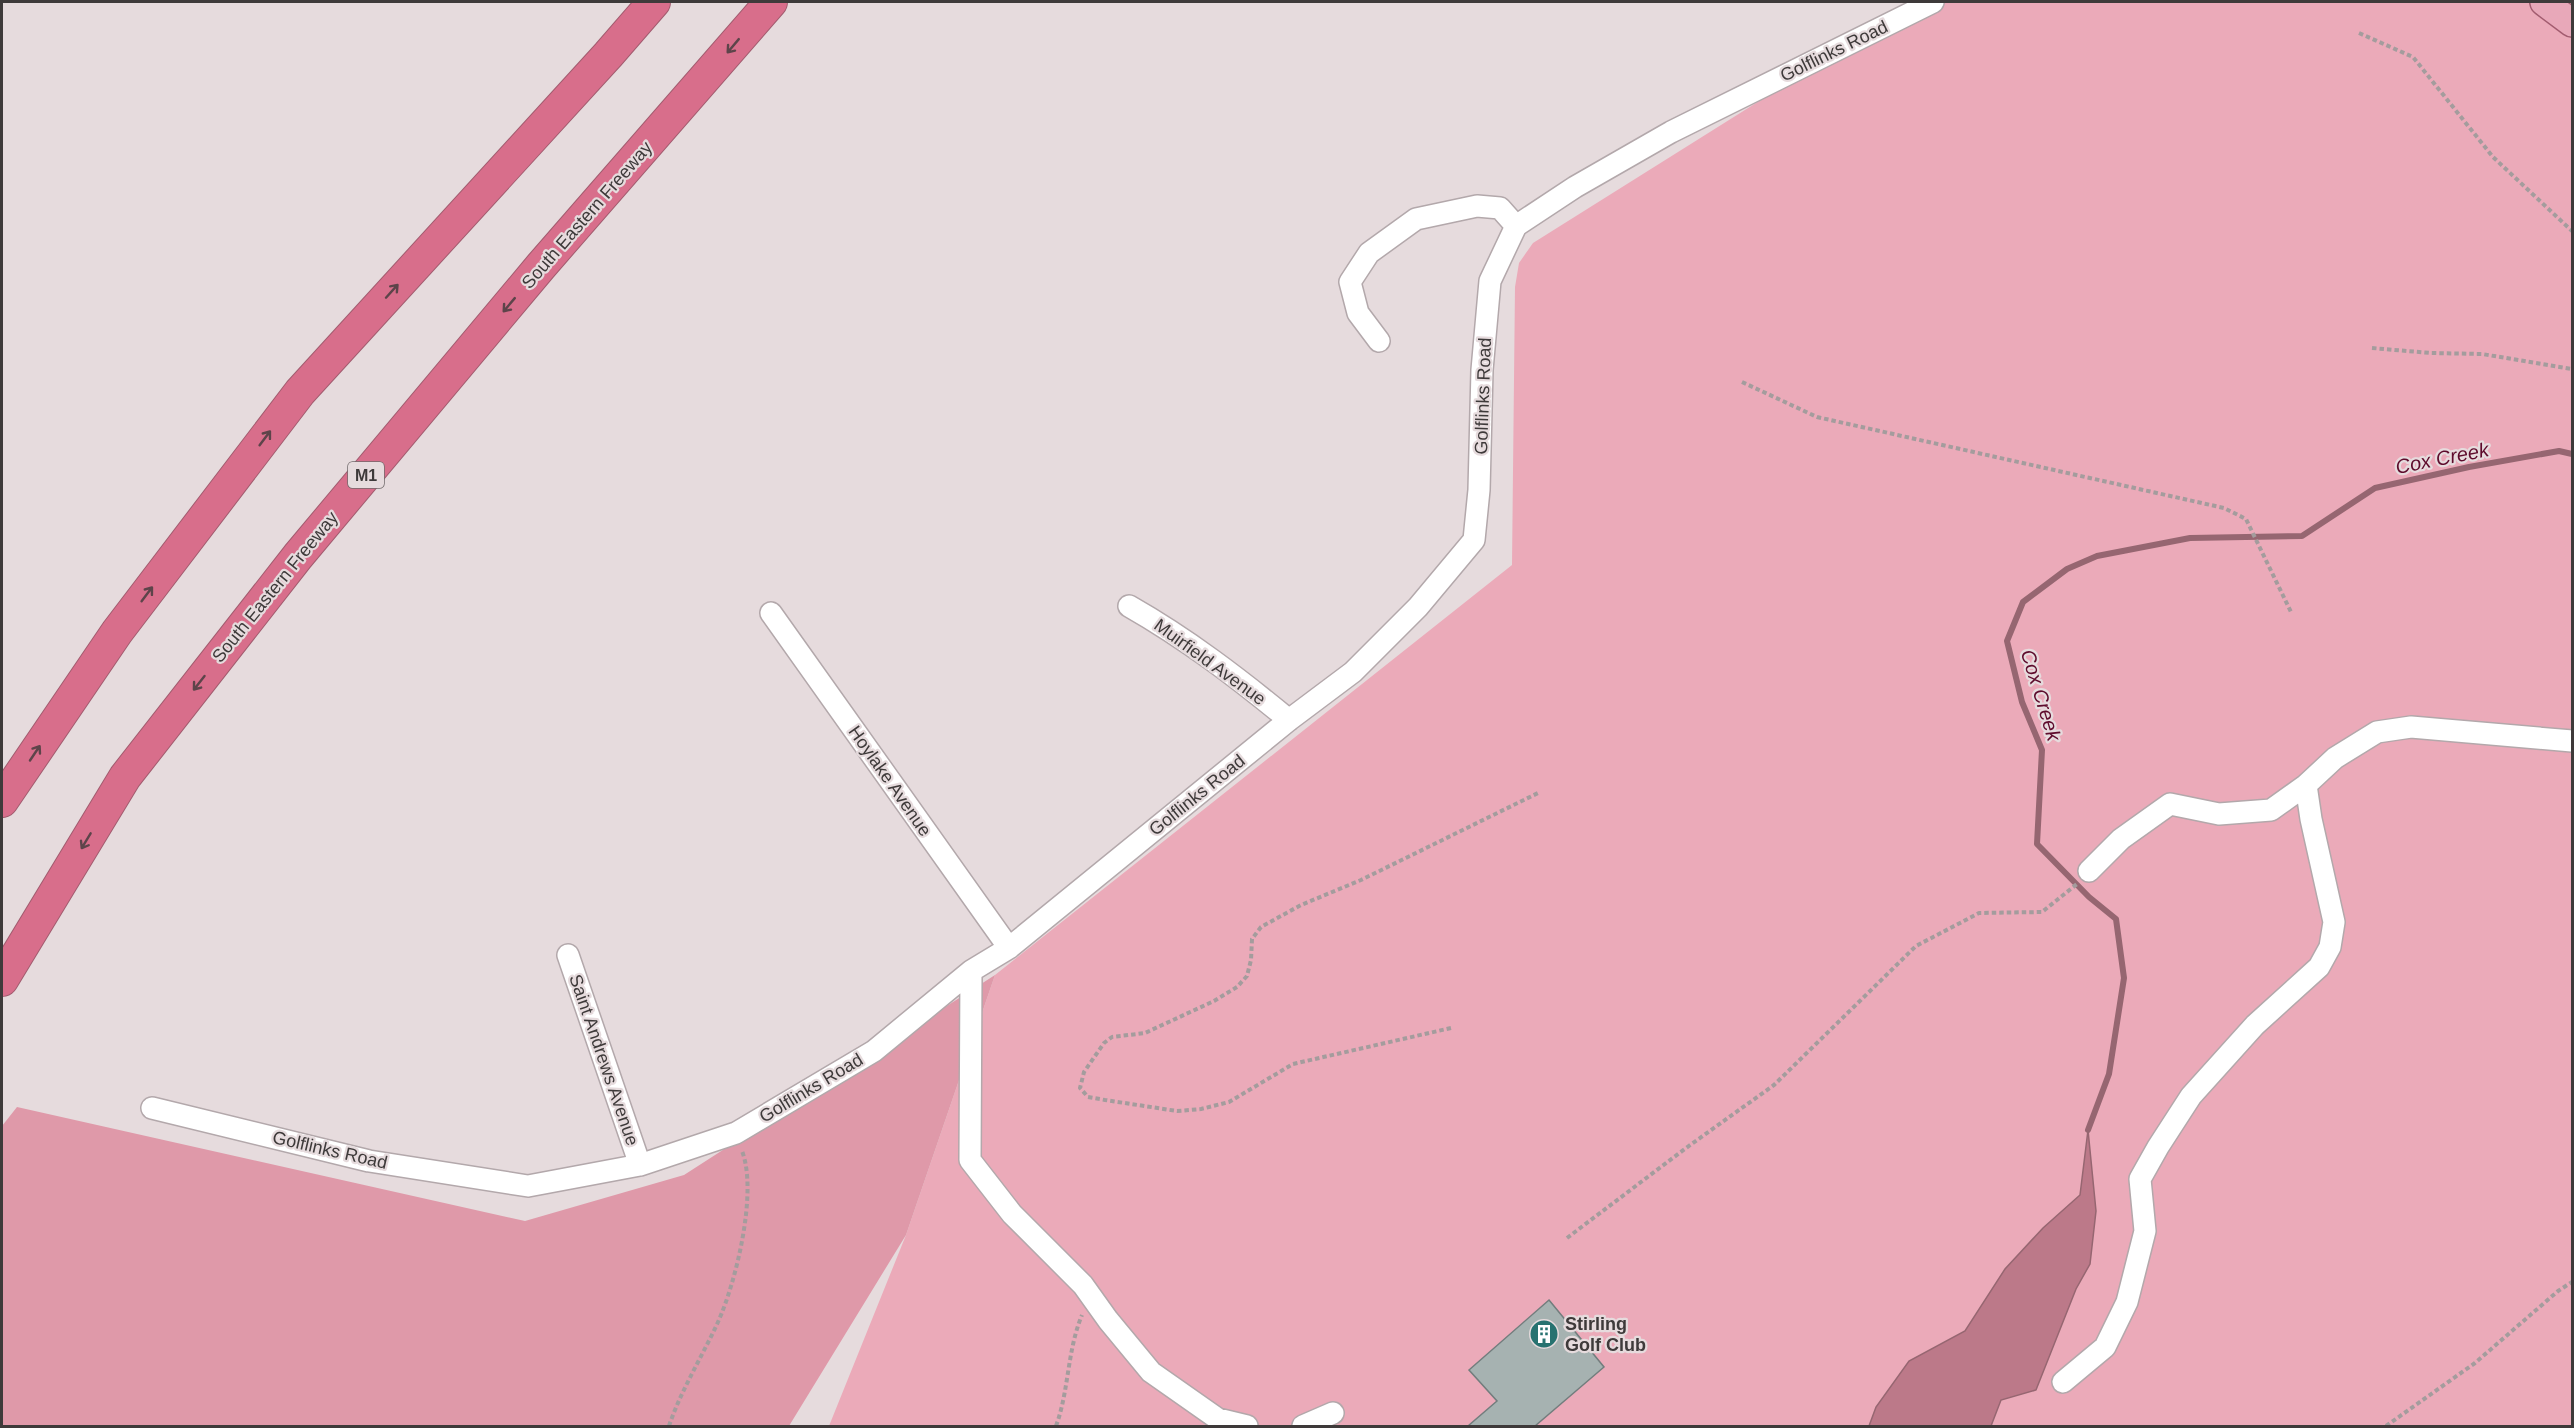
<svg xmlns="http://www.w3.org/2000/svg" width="2574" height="1428" font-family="Helvetica,sans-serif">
  <rect width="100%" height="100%" fill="#e6dbdd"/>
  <path fill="#ebaab9" d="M1917 2H2544L2572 23V1426H829L906 1235 995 975 1512 565 1515 287 1519 263 1533 243Z"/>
  <path fill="#df99a9" d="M995 975 906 1235 789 1426H2V1126L17 1107 525 1221 684 1175Z"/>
  <path fill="#bc7989" stroke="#966671" stroke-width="1.5" d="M2088 1130 2096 1211 2090 1264 2076 1289 2036 1390 2001 1400 1991 1426H1869L1876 1407 1909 1361 1965 1331 2005 1269 2043 1228 2080 1195Z"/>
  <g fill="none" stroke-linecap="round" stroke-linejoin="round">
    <path stroke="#966671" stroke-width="6" d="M2088 1130 2109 1074 2124 978 2116 919 2089 897 2037 844 2042 750 2022 702 2007 641 2023 602 2067 569 2097 556 2190 538 2302 536 2375 488 2469 467 2559 451 2572 454"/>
  </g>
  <path fill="#a6b2b1" stroke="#727d7d" stroke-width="1.5" d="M1549 1300 1604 1367 1535 1426H1468L1497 1401 1469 1370Z"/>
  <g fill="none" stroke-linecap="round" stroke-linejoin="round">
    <g stroke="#b3a8ab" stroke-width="24">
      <path id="minor" d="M1379 341 1358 313 1350 282 1369 253 1416 219 1477 206 1500 208 1516 226
        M1129 606C1187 639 1238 678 1289 720
        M771 613 1009 948
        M2089 871 2121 839 2170 804 2219 814 2271 810 2306 785
        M568 955 640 1165
        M971 971 970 1160 1012 1214 1083 1285 1108 1320 1151 1372 1218 1419 1247 1426
        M152 1108 369 1161 528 1186 640 1165 736 1133 874 1051 971 971 1009 948 1289 720 1353 672 1418 607 1474 540 1479 490 1482 370 1490 281 1516 226 1575 187 1671 132 1933 2
        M2063 1382 2105 1347 2127 1302 2145 1231 2140 1179 2158 1147 2191 1096 2255 1025 2319 967 2330 947 2334 922 2311 819 2306 785 2335 758 2377 732 2411 727 2572 741
        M1303 1426 1333 1413"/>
    </g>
    <g stroke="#a25c6f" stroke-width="30">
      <path id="major" d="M2544 2 2572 23"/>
    </g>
    <g stroke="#a25c6f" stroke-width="34">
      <path id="highway" d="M2 801 117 632 300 392 608 55 654 2
        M2 980 125 777 298 556 541 266 771 2"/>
    </g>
    <path stroke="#a49c9d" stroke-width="4" stroke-dasharray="4.5 3" stroke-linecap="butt" d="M2359 33 2413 57 2493 157 2572 231
      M2372 348 2431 353 2482 354 2572 369
      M1742 382 1817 417 2224 508 2246 519 2292 614
      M1451 1028 1293 1064 1229 1102 1201 1109 1177 1111 1105 1100 1088 1097 1080 1088 1084 1072 1104 1043 1112 1037 1145 1033 1214 1001 1237 987 1247 976 1251 960 1252 939 1261 927 1301 905 1361 880 1538 793
      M1567 1238 1686 1148 1774 1085 1916 946 1979 913 2042 912 2077 884
      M669 1426C681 1390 702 1357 718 1322 736 1282 758 1192 742 1151
      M1056 1426C1069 1391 1067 1351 1082 1315
      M2386 1426 2475 1363 2558 1291 2572 1282"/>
    <use href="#minor" stroke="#fff" stroke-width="21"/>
    <use href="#major" stroke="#e8a8b9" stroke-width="27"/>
    <use href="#highway" stroke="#d86e8b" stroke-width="32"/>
  </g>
  <defs><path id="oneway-shaft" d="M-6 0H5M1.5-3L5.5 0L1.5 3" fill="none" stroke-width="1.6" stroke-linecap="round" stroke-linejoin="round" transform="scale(1.5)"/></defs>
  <g stroke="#5d444a">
    <use href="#oneway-shaft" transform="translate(733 46) rotate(130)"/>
    <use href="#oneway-shaft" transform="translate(392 291) rotate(-48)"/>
    <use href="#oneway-shaft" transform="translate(509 305) rotate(130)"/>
    <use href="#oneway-shaft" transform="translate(265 438) rotate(-53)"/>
    <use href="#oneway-shaft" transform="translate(147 594) rotate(-53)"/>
    <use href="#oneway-shaft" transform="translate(199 683) rotate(128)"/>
    <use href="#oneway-shaft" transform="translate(35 753) rotate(-56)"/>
    <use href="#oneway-shaft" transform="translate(86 841) rotate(121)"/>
  </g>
  <defs>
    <g id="building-disc" transform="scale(1.5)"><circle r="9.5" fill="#277270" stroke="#e6dbdd"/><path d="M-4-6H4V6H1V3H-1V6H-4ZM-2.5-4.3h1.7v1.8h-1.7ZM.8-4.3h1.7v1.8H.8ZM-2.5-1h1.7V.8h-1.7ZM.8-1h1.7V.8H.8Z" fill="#fff"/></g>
  </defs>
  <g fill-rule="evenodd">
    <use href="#building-disc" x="1544" y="1334"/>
  </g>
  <g text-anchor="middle" stroke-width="4.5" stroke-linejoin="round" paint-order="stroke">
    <rect fill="#e6dbdd" stroke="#706a6b" stroke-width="1.5" x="348" y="462" width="36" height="26" rx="4.5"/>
    <g font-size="16" font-weight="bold" fill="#3e3a3a">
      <text x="366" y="481">M1</text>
    </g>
    <g font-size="18" fill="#3e3a3a" stroke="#e6dbdd">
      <text transform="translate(1834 51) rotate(-26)" y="6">Golflinks Road</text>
      <text transform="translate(587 215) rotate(-49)" y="6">South Eastern Freeway</text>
      <text transform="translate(1483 396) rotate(-88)" y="6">Golflinks Road</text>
      <text transform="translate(275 587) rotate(-51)" y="6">South Eastern Freeway</text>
      <text transform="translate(1210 662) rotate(36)" y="6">Muirfield Avenue</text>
      <text transform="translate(890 781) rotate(55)" y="6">Hoylake Avenue</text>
      <text transform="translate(1197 795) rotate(-39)" y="6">Golflinks Road</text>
      <text transform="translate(604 1060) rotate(71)" y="6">Saint Andrews Avenue</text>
      <text transform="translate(811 1088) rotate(-31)" y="6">Golflinks Road</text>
      <text transform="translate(330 1150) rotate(13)" y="6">Golflinks Road</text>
    </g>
    <g font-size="18" font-weight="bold" fill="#3e3a3a" stroke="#e6dbdd" text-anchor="start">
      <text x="1565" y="1330">Stirling<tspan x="1565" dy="21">Golf Club</tspan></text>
    </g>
    <g font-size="20" font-style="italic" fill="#5e0b2c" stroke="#e6dbdd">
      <text transform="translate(2442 458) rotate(-11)" y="7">Cox Creek</text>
      <text transform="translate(2041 695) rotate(73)" y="7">Cox Creek</text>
    </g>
  </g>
  <rect width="2574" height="1428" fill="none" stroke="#3e3a3a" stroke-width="6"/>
</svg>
